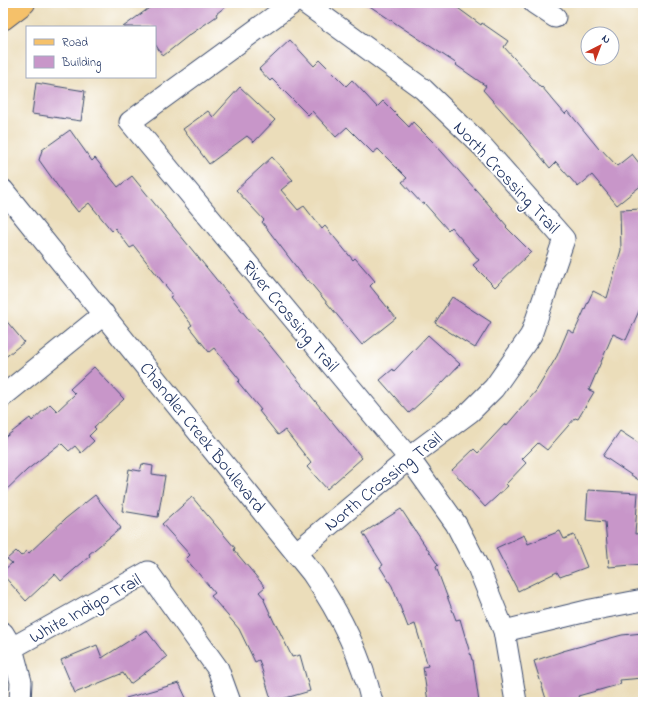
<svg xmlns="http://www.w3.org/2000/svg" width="646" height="705" font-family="'Indie Flower',sans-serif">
  <rect width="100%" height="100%" fill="#fff"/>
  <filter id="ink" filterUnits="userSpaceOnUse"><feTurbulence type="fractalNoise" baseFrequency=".025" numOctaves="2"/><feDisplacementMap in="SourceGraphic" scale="8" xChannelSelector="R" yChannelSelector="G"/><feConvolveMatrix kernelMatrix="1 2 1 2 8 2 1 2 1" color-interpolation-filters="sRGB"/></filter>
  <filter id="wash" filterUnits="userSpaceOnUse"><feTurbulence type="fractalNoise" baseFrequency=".012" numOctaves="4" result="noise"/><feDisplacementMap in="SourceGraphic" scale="16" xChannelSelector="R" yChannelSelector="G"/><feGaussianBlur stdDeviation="0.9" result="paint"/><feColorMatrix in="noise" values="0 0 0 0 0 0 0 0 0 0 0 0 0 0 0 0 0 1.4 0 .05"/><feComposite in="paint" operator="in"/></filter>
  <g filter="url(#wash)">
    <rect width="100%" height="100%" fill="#ebddba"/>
    <g id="blocks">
      <path fill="#c896c9" d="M156 3H230L216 14 217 16 188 36 163 56 155 44V27H123Z
        M365 3H451L481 25 482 23 508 41 504 47 541 88 542 87 565 114 568 111 599 149 600 148 617 166 632 154 643 168V184L617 205 592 175 578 187 556 162 550 168 518 129 483 90 486 86 456 65 457 64Z
        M290 40 314 66 320 60 346 86 352 80 377 107 383 101 409 127 413 122 434 143 484 199 507 226 506 227 531 252 495 287 473 265 479 260 451 227 448 230 424 203 422 204 402 182 407 178 378 149 373 153 347 127 336 137 312 111 308 115 272 79 270 81 259 69Z
        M36 83 85 91 81 121 32 114Z
        M240 87 275 120 254 142 247 136 209 164 183 129 208 111 213 117Z
        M70 130 92 161 95 158 118 187 132 176 347 440 362 458 327 489 307 467 311 463 285 430 278 435 259 411 261 410 238 382 240 380 214 348 209 352 189 327 192 325 170 297 173 295 134 246 130 248 115 228 112 231 89 203 78 212 59 188 39 160 42 150Z
        M272 157 293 180 281 190 298 210 304 206 322 229 325 226 353 260 355 258 375 281 370 286 396 318 362 345 308 280 307 281 262 222 264 220 236 190Z
        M643 209V302L626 340 613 334 589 390 594 392 578 419 575 418 547 450 538 443 522 459 526 463 506 484 508 486 485 507 452 470 474 449 478 453 505 424 506 426 536 391 557 356 568 330 574 333 593 291 607 298 621 250 620 210Z
        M452 297 491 322 475 348 435 323Z
        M3 317 24 342 3 359Z
        M428 335 460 364 442 383 409 413 380 380 393 369 394 371Z
        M94 367 124 399 94 427 96 429 89 436 94 441 81 453 75 446 69 451 61 443 27 470 3 493V439L30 418 32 421 50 404 57 411 75 394 70 389Z
        M620 431 643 446V483L603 456Z
        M142 464 153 466 152 474 165 476 158 517 122 511 129 469 140 471Z
        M588 490 638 493 635 534 643 533V564L609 567 605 522 586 520Z
        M95 495 121 528 89 554 90 556 61 581 55 574 26 601 3 575V571L12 563 7 559 16 551 21 556 27 551 29 553 65 519Z
        M192 497 235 548 234 550 265 587 259 592 265 599 264 600 275 624H276L292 657 300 655 310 691 272 702 259 660 255 662 239 629 211 596 215 593 186 559 190 555 162 524Z
        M401 509 438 565 436 567 456 620 460 619 472 660H473L479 702H428L423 667 428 666 415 624 408 627 392 586 380 567 383 565 363 533Z
        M560 531 564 539 574 535 587 567 560 577 557 572 518 591 496 548 524 535 528 544Z
        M146 630 167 657 130 684 123 673 75 693 61 660 97 645 102 658Z
        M643 633V678L620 680 621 684 578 696 579 699 568 702H547L534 661 563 651 622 635Z
        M179 683 188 702H127L126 698Z"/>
    </g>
  </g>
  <g filter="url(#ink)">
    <use href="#blocks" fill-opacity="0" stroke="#3a496c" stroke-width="1"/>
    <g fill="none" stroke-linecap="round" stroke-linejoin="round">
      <g stroke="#3a496c" stroke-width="23">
        <path id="minor" d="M293 3 130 122 409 458 456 524 478 567 504 631 516 702
          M534 3 555 17
          M3 190 312 573C339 612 361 655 372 702
          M3 396 104 314
          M297 552 419 450 470 412 494 388 531 335 564 239 483 147 423 89 305 3
          M504 631 591 610 643 600
          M3 633 12 648 21 682 20 702
          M12 648 148 572 218 669 230 702"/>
      </g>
      <g stroke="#3a496c" stroke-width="24">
        <path id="major" d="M3 19 24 3"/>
      </g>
      <use href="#minor" stroke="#fff" stroke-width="21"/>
      <use href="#major" stroke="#f5c16b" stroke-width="22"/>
    </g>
  </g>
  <g text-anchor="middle" stroke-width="3.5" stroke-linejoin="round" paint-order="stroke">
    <g font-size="18" fill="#1b2f5e" stroke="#fff">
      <text transform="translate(507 177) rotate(47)" y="6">North Crossing Trail</text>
      <text transform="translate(291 316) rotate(50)" y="6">River Crossing Trail</text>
      <text transform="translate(203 437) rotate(51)" y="6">Chandler Creek Boulevard</text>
      <text transform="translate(383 481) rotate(-39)" y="6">North Crossing Trail</text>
      <text transform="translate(85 608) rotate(-29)" y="6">White Indigo Trail</text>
    </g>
  </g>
  <rect width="646" height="705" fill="none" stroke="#fff" stroke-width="16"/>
  <rect x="26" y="26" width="130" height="52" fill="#ffffff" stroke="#a4acbf"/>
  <rect x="34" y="39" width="20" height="6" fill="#f5c16b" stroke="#a4acbf"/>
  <text x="62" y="46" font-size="12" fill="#1b2f5e">Road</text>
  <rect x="34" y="56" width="20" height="12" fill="#c896c9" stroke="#a4acbf"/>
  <text x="62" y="66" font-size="12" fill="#1b2f5e">Building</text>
  <g transform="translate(600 46) rotate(42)"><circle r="19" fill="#ffffff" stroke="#a4acbf"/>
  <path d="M0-3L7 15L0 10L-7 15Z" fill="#c8321e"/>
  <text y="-6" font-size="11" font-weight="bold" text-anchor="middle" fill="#1b2f5e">N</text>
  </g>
</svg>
